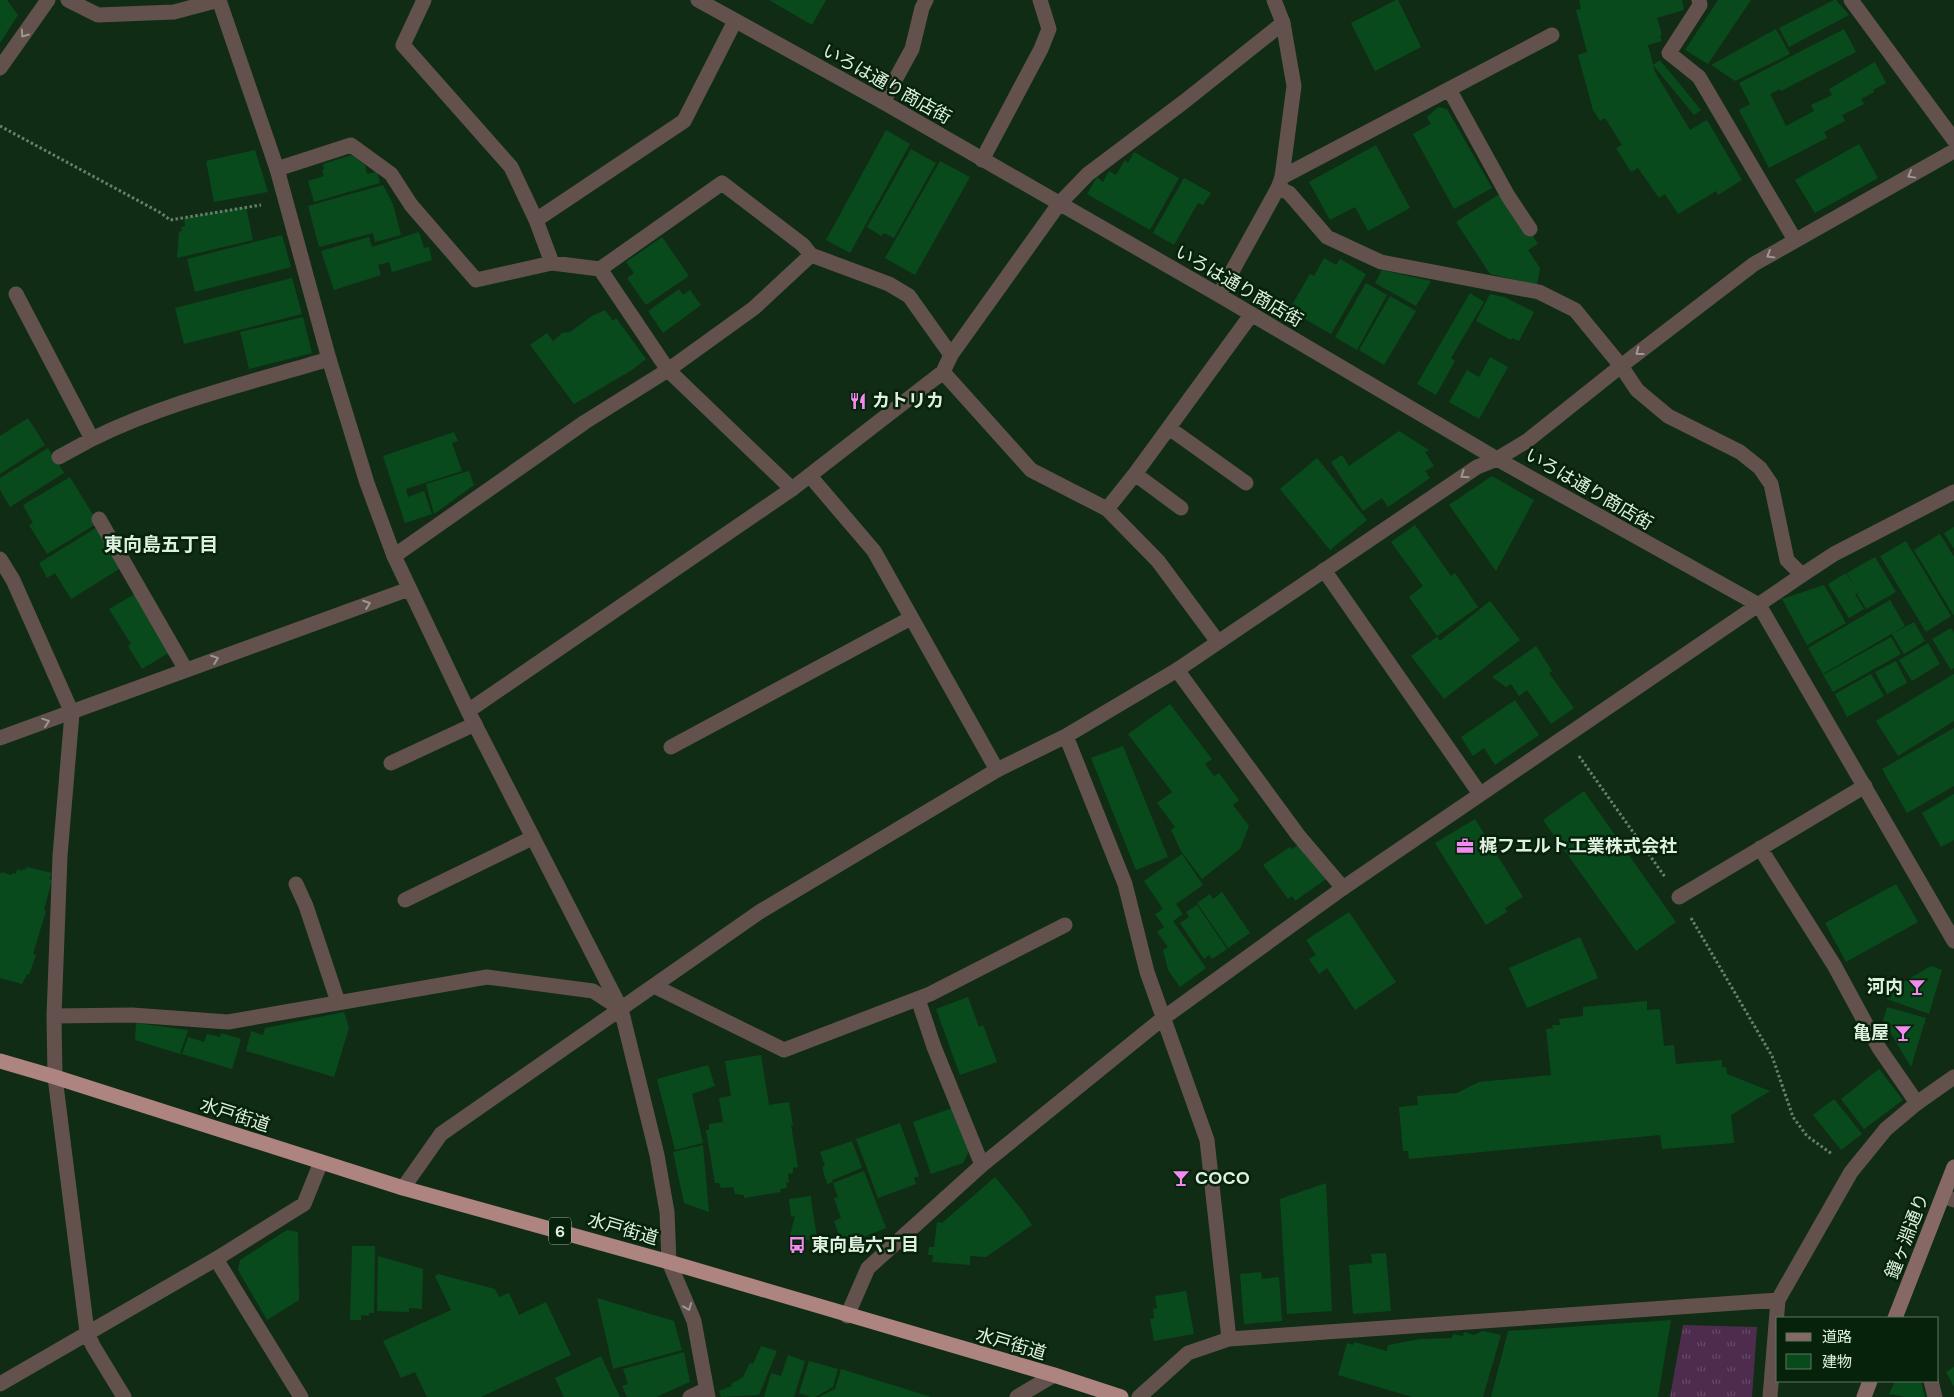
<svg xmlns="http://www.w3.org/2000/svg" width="1954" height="1397" font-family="'DM Sans','Noto Sans JP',sans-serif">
  <defs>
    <pattern id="grass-tufts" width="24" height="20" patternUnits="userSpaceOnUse" patternTransform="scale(1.25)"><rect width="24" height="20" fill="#4e2c4d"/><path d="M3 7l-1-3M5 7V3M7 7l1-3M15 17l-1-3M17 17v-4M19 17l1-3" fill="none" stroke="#674b66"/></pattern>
  </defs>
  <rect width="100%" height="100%" fill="#102c15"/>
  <path fill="url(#grass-tufts)" d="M1683 1325 1757 1327 1752 1397H1670Z"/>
  <path fill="#094a1c" d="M0 0H7L18 15 0 43Z
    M769 0H826L812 25Z
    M1396 0H1398L1421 47 1375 71 1351 23Z
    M1579 0H1682L1684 10 1657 18 1662 35 1660 36 1662 41 1648 45 1655 72 1690 130 1707 120 1742 180 1718 195 1716 191 1678 214 1665 194 1659 198 1638 168 1631 172 1616 148 1622 145 1605 118 1600 121 1593 110 1578 55 1587 52 1576 10 1581 9Z
    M1718 0H1751L1708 64 1685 50Z
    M1834 0H1836L1849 15 1789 47 1779 28Z
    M1776 29 1790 54 1735 81 1711 65Z
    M1844 29 1856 52 1781 91 1780 89 1770 94 1786 126 1814 111 1811 105 1832 95 1829 89 1875 62 1886 83 1873 90 1874 92 1861 99 1864 104 1842 115 1845 121 1824 132 1827 138 1769 168 1739 110 1750 104 1739 83Z
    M1660 60 1701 110 1694 115 1653 65Z
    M1438 107 1447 109 1492 188 1454 209 1413 134 1431 124 1427 117Z
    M886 130 910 144 850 253 826 240Z
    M1859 144 1878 178 1815 213 1795 180Z
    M1376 145 1410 208 1368 231 1355 207 1330 220 1309 182Z
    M911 149 936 163 894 238 884 233 881 236 867 227Z
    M255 150 268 192 214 202 206 161Z
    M1134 152 1179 178 1150 230 1087 194 1097 177 1103 182 1109 171 1116 175 1125 160 1128 163Z
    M352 155 365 165 367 174 377 172 380 183 314 202 308 181 324 176 322 170 324 169 323 164Z
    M940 161 970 177 915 275 885 258Z
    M1184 178 1211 193 1203 205 1198 203 1174 245 1153 233Z
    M383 185 393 204 401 235 375 242 373 233 319 247 308 206Z
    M1504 191 1538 244 1528 250 1540 268 1537 285 1490 274 1456 222Z
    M246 207 253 240 177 258 179 232 182 231 181 227 185 226 184 218Z
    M419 232 424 248 429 247 432 260 392 272 389 262 378 265 381 275 334 290 321 251 369 237 372 247Z
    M282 235 291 267 195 292 187 259Z
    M662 237 689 276 646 305 627 278 634 273 626 262Z
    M1324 258 1336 265 1340 259 1366 274 1331 334 1289 310 1310 274 1314 276Z
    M1382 270 1431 281 1416 306 1375 283Z
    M292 278 302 314 184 344 175 308Z
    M1366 283 1387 295 1357 350 1335 337Z
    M679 289 683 295 690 290 701 305 663 333 648 311Z
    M1470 293 1484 302 1451 358 1455 361 1436 395 1417 384Z
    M1490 294 1504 297 1534 312 1519 341 1512 338 1511 340 1476 321Z
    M1390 296 1416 311 1384 365 1359 350Z
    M605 310 613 321 616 318 646 359 632 370 574 404 530 345 547 333 553 341 562 333 570 332 592 316Z
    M303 317 312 353 249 369 240 332Z
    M1490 357 1508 367 1479 419 1449 402 1467 370 1479 377Z
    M28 418 45 445 0 474V436Z
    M1399 431 1429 450 1425 452 1434 466 1425 471 1430 478 1388 507 1382 498 1363 511 1331 462 1342 455 1349 466Z
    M454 432 458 441 452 443 462 471 406 489 408 497 424 491 432 514 405 523 383 456Z
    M48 448 64 473 10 507 0 490V478Z
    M1317 458 1367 520 1330 550 1280 489Z
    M469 471 474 485 434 514 426 484Z
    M1492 476 1534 500 1496 571 1449 505Z
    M70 477 98 523 47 554 29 525 33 523 23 505Z
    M1415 525 1451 576 1455 573 1478 607 1437 636 1409 597 1423 586 1391 542Z
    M99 526 124 566 71 599 55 573 47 578 39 563Z
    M1954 527V549L1944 533Z
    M1940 534 1954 557V616L1914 550Z
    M1906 541 1951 616 1926 632 1880 556Z
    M1875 557 1896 592 1866 609 1857 594 1859 592 1855 594 1864 609 1849 618 1828 584 1846 573 1856 588 1847 573Z
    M1824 585 1846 623 1807 645 1782 599Z
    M140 591 175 649 142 669 128 646 131 644 109 609Z
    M1890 600 1905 626 1823 674 1808 648Z
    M1490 601 1520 640 1444 699 1411 656 1437 637 1440 641Z
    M1914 622 1925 641 1904 654 1892 634Z
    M1951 628 1954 633V668L1951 670 1932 639Z
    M1891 637 1901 654 1833 692 1823 675Z
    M1928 643 1940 664 1912 681 1899 660Z
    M1536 646 1552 671 1549 673 1574 708 1551 724 1527 690 1519 696 1511 684 1506 687 1492 677Z
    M1896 661 1907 683 1887 694 1875 672Z
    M1871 674 1884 696 1847 717 1835 694Z
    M1954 674V721L1898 756 1876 721Z
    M1515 700 1539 735 1495 765 1484 748 1473 756 1461 737Z
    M1170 704 1212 759 1205 764 1214 776 1219 773 1239 800 1233 805 1249 826 1240 849 1202 879 1181 851 1171 830 1175 827 1157 803 1172 792 1128 734Z
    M1954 728V786L1907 813 1882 769Z
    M1123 746 1168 857 1136 870 1091 758Z
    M1584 791 1676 922 1636 951 1543 820Z
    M1954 794V840L1941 847 1922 813Z
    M1475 819 1523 897 1505 908 1507 912 1486 925 1435 843Z
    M1301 843 1326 879 1295 901 1292 896 1288 899 1263 865 1290 847 1292 849Z
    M1182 854 1203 885 1176 904 1183 914 1173 921 1206 968 1180 987 1168 970 1163 950 1168 947 1157 932 1164 927 1155 914 1163 909 1144 881Z
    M27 867 52 873 49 879 52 880 44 910 46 911 33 954 36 955 29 975 27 974 22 984 0 978V874L2 872 11 875 12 873 16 874 17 869 22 871V869L25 870Z
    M1896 884 1918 922 1846 962 1825 923Z
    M1222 892 1250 933 1228 948 1197 903 1210 894 1213 899Z
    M1197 905 1227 949 1212 959 1209 955 1204 959 1180 923 1189 917 1186 912Z
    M1349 912 1396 982 1355 1010 1327 968 1319 974 1309 959 1316 955 1306 940Z
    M1580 937 1598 978 1527 1008 1509 968Z
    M1931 966 1942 970 1929 1014 1887 999 1890 990Z
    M968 997 979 1027 983 1025 997 1062 960 1075 936 1009Z
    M1647 1001V1010L1660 1009 1664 1046 1674 1045 1676 1064 1722 1060V1067H1726L1727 1074 1770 1091 1731 1115 1734 1143 1662 1149 1660 1135 1409 1159 1408 1151H1403L1399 1107 1418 1105 1417 1096 1457 1093 1479 1082 1551 1075 1546 1029 1553 1028 1552 1025H1560L1559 1019 1583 1016V1007Z
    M1887 1007 1926 1018 1911 1067 1890 1032 1891 1025 1883 1021Z
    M344 1012 349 1028 334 1077 246 1051 251 1031 263 1035 265 1028Z
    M136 1023 188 1030 180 1054 135 1040Z
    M221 1033 241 1039 232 1069 182 1054 188 1037 204 1042 207 1034 220 1037Z
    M761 1055 769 1105 789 1102 793 1125H791L798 1167 793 1168V1173L788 1174 789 1182 786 1183 787 1188 780 1189 781 1192 744 1198V1195L735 1194 733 1187 721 1188 719 1183H715L706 1130H709V1124L723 1122 719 1098 731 1096 725 1061Z
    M708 1065 715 1086 692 1094 703 1143 675 1150 657 1079Z
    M1879 1069 1903 1100 1864 1129 1841 1099Z
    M1834 1099 1862 1134 1841 1150 1813 1115Z
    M955 1107 970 1149 963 1163 931 1174 913 1122Z
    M900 1123 919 1176 914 1178 916 1184 878 1198 856 1139Z
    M852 1141 862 1168 832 1180 833 1182 827 1184 822 1167 825 1166 820 1152Z
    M703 1145 709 1212 684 1203 673 1152Z
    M864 1171 886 1228 863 1237 865 1245 854 1253 837 1249 839 1235 834 1221 841 1218 834 1198 838 1197 833 1183Z
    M995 1177 1022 1210 1032 1225 986 1257 970 1256V1265L932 1262 933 1255H928L929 1247H934L937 1222 942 1223Z
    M1326 1183 1332 1311 1287 1314 1280 1199Z
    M811 1196 812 1207 818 1243 790 1235 795 1216 791 1217 789 1199Z
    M287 1230 298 1232 299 1300 267 1320 238 1270 240 1260Z
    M352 1246H375L374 1313H369V1316L361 1315V1320H350Z
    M1386 1253 1391 1311 1353 1314 1349 1265 1372 1263 1371 1254Z
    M378 1256 423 1269 422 1309 409 1308V1312L377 1311Z
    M1261 1272 1262 1279 1279 1277 1282 1321 1244 1324 1240 1274Z
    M438 1274 495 1289 499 1297 509 1293 519 1315 546 1302 571 1355 481 1397H427L415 1372 401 1378 383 1341 451 1310 435 1276Z
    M1186 1291 1194 1334 1154 1341 1150 1319 1154 1318 1153 1309 1157 1308 1155 1296Z
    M597 1298 674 1321 682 1350 613 1369Z
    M1671 1320 1658 1397H1491L1508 1331Z
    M1483 1331 1501 1335 1483 1397H1412L1338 1375 1347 1343 1353 1345 1354 1342 1387 1351 1388 1345 1420 1339 1452 1338 1453 1334 1463 1336 1464 1332 1474 1335Z
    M761 1346 777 1351 759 1395 721 1397 719 1391 732 1386 731 1384 743 1377 750 1363 753 1364Z
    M684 1352 690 1382 656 1397H627L622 1386 628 1384 623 1369Z
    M788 1355 805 1361 794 1397H764L771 1373 781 1376Z
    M601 1356 620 1397H564L555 1378Z
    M809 1361 838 1369 833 1387 815 1397H810L799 1393Z
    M1954 1367V1387L1946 1372Z
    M841 1369 931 1397H819L835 1389Z
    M1895 1381H1921L1925 1397H1905L1889 1394Z"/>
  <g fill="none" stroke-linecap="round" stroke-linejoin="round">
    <path stroke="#68806b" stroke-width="3" stroke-dasharray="2.5 2.5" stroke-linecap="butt" d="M0 126 161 213 170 220 261 205
      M1579 756 1665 877
      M1691 918 1772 1056 1793 1117 1807 1136 1832 1154"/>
    <path stroke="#63514e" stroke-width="15" d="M68 0 98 15 174 12 219 0
      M424 0 403 45 511 167 536 220 552 263
      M1699 0 1700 5 1669 53 1699 77 1795 240
      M1449 89 1508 196 1530 229
      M883 102 912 49 922 8 926 0
      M982 160 1041 49 1049 29 1040 0
      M277 169 351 145 391 174 411 205 476 280 552 263 600 269 668 370 792 489
      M1282 177 1552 35
      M1278 188 1289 193 1327 237 1381 262 1539 292 1575 310 1621 366 1637 390 1668 416 1740 452 1760 468 1771 484 1787 560 1802 575
      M1059 204 1088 174 1185 101 1283 23
      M536 220 684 121 735 21
      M600 269 722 183 803 245 811 255
      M16 294 92 439C167 402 249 383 329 359
      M59 457 92 439
      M810 476 874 551 997 770
      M1107 509 1158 561 1218 642
      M99 519 186 670
      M394 556 585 422 668 370 754 308 811 255 889 284 909 296 951 355
      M0 559 13 580 72 713 60 856 54 1016 55 1077
      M1324 570 1480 794
      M1177 670 1298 835 1343 888
      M671 747 911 618
      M391 763 475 724
      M1760 848 1834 965 1879 1048 1917 1103
      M296 884 306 906 338 1002
      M1679 897 1865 786
      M405 900 532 838
      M654 986 784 1050 930 994 1065 925
      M54 1016 132 1015 228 1022 487 977 593 991 621 1009
      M1943 1196 1954 1200
      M216 1259 301 1397
      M1931 1381 1935 1397"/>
    <path stroke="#63514e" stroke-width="15" d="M219 0 277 169 329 359 367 483 394 556 468 711 621 1009 657 1155 667 1212 669 1262 694 1321 708 1397
      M698 0 883 102 1219 295 1497 459 1759 605
      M1851 0 1954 140
      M0 68 48 0
      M1219 295 1278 188 1282 177 1294 86 1283 23 1274 0
      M943 372 1031 470 1107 509 1135 474 1251 315
      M1169 428 1246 483
      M1135 474 1181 508
      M1759 605 1954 941
      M468 711 792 489 943 372 951 355 1059 204
      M1066 736 1125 884 1147 972 1207 1140 1229 1339
      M0 738 409 589
      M918 999 934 1047 982 1165
      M55 1077 87 1332 93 1346 124 1397
      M403 1188 441 1134 761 911 997 770 1066 736 1177 670 1477 467 1497 459 1527 441 1621 366 1754 264 1954 151
      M847 1316 868 1268 982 1165 1162 1019 1343 888 1802 575 1834 554 1954 492
      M0 1384 216 1259 304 1204 321 1162
      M690 1397 705 1390
      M1017 1397 1054 1375
      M1139 1397 1188 1353 1229 1339 1778 1300
      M1770 1397 1778 1300 1851 1172 1886 1129 1917 1103 1954 1077"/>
    <path stroke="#866965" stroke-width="15" d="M1895 1318 1954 1167
      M1864 1397 1870 1381"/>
    <path stroke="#ad847f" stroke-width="15" d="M0 1061 55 1077 403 1188 669 1262 1054 1375 1121 1397"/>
  </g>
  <defs><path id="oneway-chevron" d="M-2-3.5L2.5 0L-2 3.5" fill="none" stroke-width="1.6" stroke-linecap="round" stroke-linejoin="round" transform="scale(1.25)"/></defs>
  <g stroke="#9b9990">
    <use href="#oneway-chevron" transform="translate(24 34) rotate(125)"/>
    <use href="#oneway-chevron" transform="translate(1911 175) rotate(151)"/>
    <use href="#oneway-chevron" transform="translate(1770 255) rotate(149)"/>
    <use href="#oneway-chevron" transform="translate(1639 352) rotate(143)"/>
    <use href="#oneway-chevron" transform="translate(1464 475) rotate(146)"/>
    <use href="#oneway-chevron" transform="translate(367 604) rotate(-20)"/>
    <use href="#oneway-chevron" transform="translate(215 659) rotate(-21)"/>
    <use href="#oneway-chevron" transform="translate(46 722) rotate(-19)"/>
    <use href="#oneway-chevron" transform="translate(688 1307) rotate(68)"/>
  </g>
  <defs>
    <g id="restaurant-bare" transform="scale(1.35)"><path d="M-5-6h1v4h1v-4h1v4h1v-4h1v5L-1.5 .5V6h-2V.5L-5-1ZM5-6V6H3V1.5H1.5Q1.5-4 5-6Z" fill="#f38af1" stroke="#06220b" stroke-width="2.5" paint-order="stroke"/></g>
    <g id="office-bare" transform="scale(1.35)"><path d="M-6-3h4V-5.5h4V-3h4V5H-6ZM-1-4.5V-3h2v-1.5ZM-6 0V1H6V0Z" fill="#f38af1" stroke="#06220b" stroke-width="2.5" paint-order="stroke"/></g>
    <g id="bar-bare" transform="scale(1.35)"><path d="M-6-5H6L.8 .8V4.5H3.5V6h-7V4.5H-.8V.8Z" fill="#f38af1" stroke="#06220b" stroke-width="2.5" paint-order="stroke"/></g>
    <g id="bus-bare" transform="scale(1.35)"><path d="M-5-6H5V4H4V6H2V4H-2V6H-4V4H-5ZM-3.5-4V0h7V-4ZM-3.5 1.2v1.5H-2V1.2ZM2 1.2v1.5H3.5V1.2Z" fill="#f38af1" stroke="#06220b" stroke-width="2.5" paint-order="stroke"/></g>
  </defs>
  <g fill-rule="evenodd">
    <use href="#restaurant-bare" x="858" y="401"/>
    <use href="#office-bare" x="1465" y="846"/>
    <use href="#bar-bare" x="1917" y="987"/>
    <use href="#bar-bare" x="1903" y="1033"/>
    <use href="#bar-bare" x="1181" y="1178"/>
    <use href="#bus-bare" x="797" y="1245"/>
  </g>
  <g text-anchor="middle" stroke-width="5" stroke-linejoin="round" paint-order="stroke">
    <rect fill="#06220b" stroke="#9eb2a0" stroke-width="1" x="549" y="1217.5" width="22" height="27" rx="4"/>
    <g font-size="16" font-weight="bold" fill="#dff0e0">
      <text x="560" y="1237">6</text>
    </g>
    <g font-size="18" fill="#dff0e0" stroke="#06220b">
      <text transform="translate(887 84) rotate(29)" y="6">いろは通り商店街</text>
      <text transform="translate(1239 286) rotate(30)" y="6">いろは通り商店街</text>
      <text transform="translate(1589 489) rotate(30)" y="6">いろは通り商店街</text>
      <text transform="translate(235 1115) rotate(18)" y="6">水戸街道</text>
      <text transform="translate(623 1229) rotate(16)" y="6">水戸街道</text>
      <text transform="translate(1907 1236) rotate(-69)" y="6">鐘ヶ淵通り</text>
      <text transform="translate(1011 1344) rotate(16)" y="6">水戸街道</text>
    </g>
    <g font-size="18" font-weight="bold" fill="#dff0e0" stroke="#06220b" text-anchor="start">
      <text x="872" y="407">カトリカ</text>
      <text x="1479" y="852">梶フエルト工業株式会社</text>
      <text x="1903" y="993" text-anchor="end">河内</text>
      <text x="1889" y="1039" text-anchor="end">亀屋</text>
      <text x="1195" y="1184">COCO</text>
      <text x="811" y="1251">東向島六丁目</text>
    </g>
    <g font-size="19" font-weight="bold" fill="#dff0e0" stroke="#06220b">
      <text x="161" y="551">東向島五丁目</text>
    </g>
  </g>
  <rect x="1776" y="1317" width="162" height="65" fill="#06220b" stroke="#5d7460"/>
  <rect x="1786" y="1333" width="25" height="8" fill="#866965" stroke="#5d7460"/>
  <text x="1822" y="1342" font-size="15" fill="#dff0e0">道路</text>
  <rect x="1786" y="1354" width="25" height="15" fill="#094a1c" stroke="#5d7460"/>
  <text x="1822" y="1367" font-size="15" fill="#dff0e0">建物</text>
</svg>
